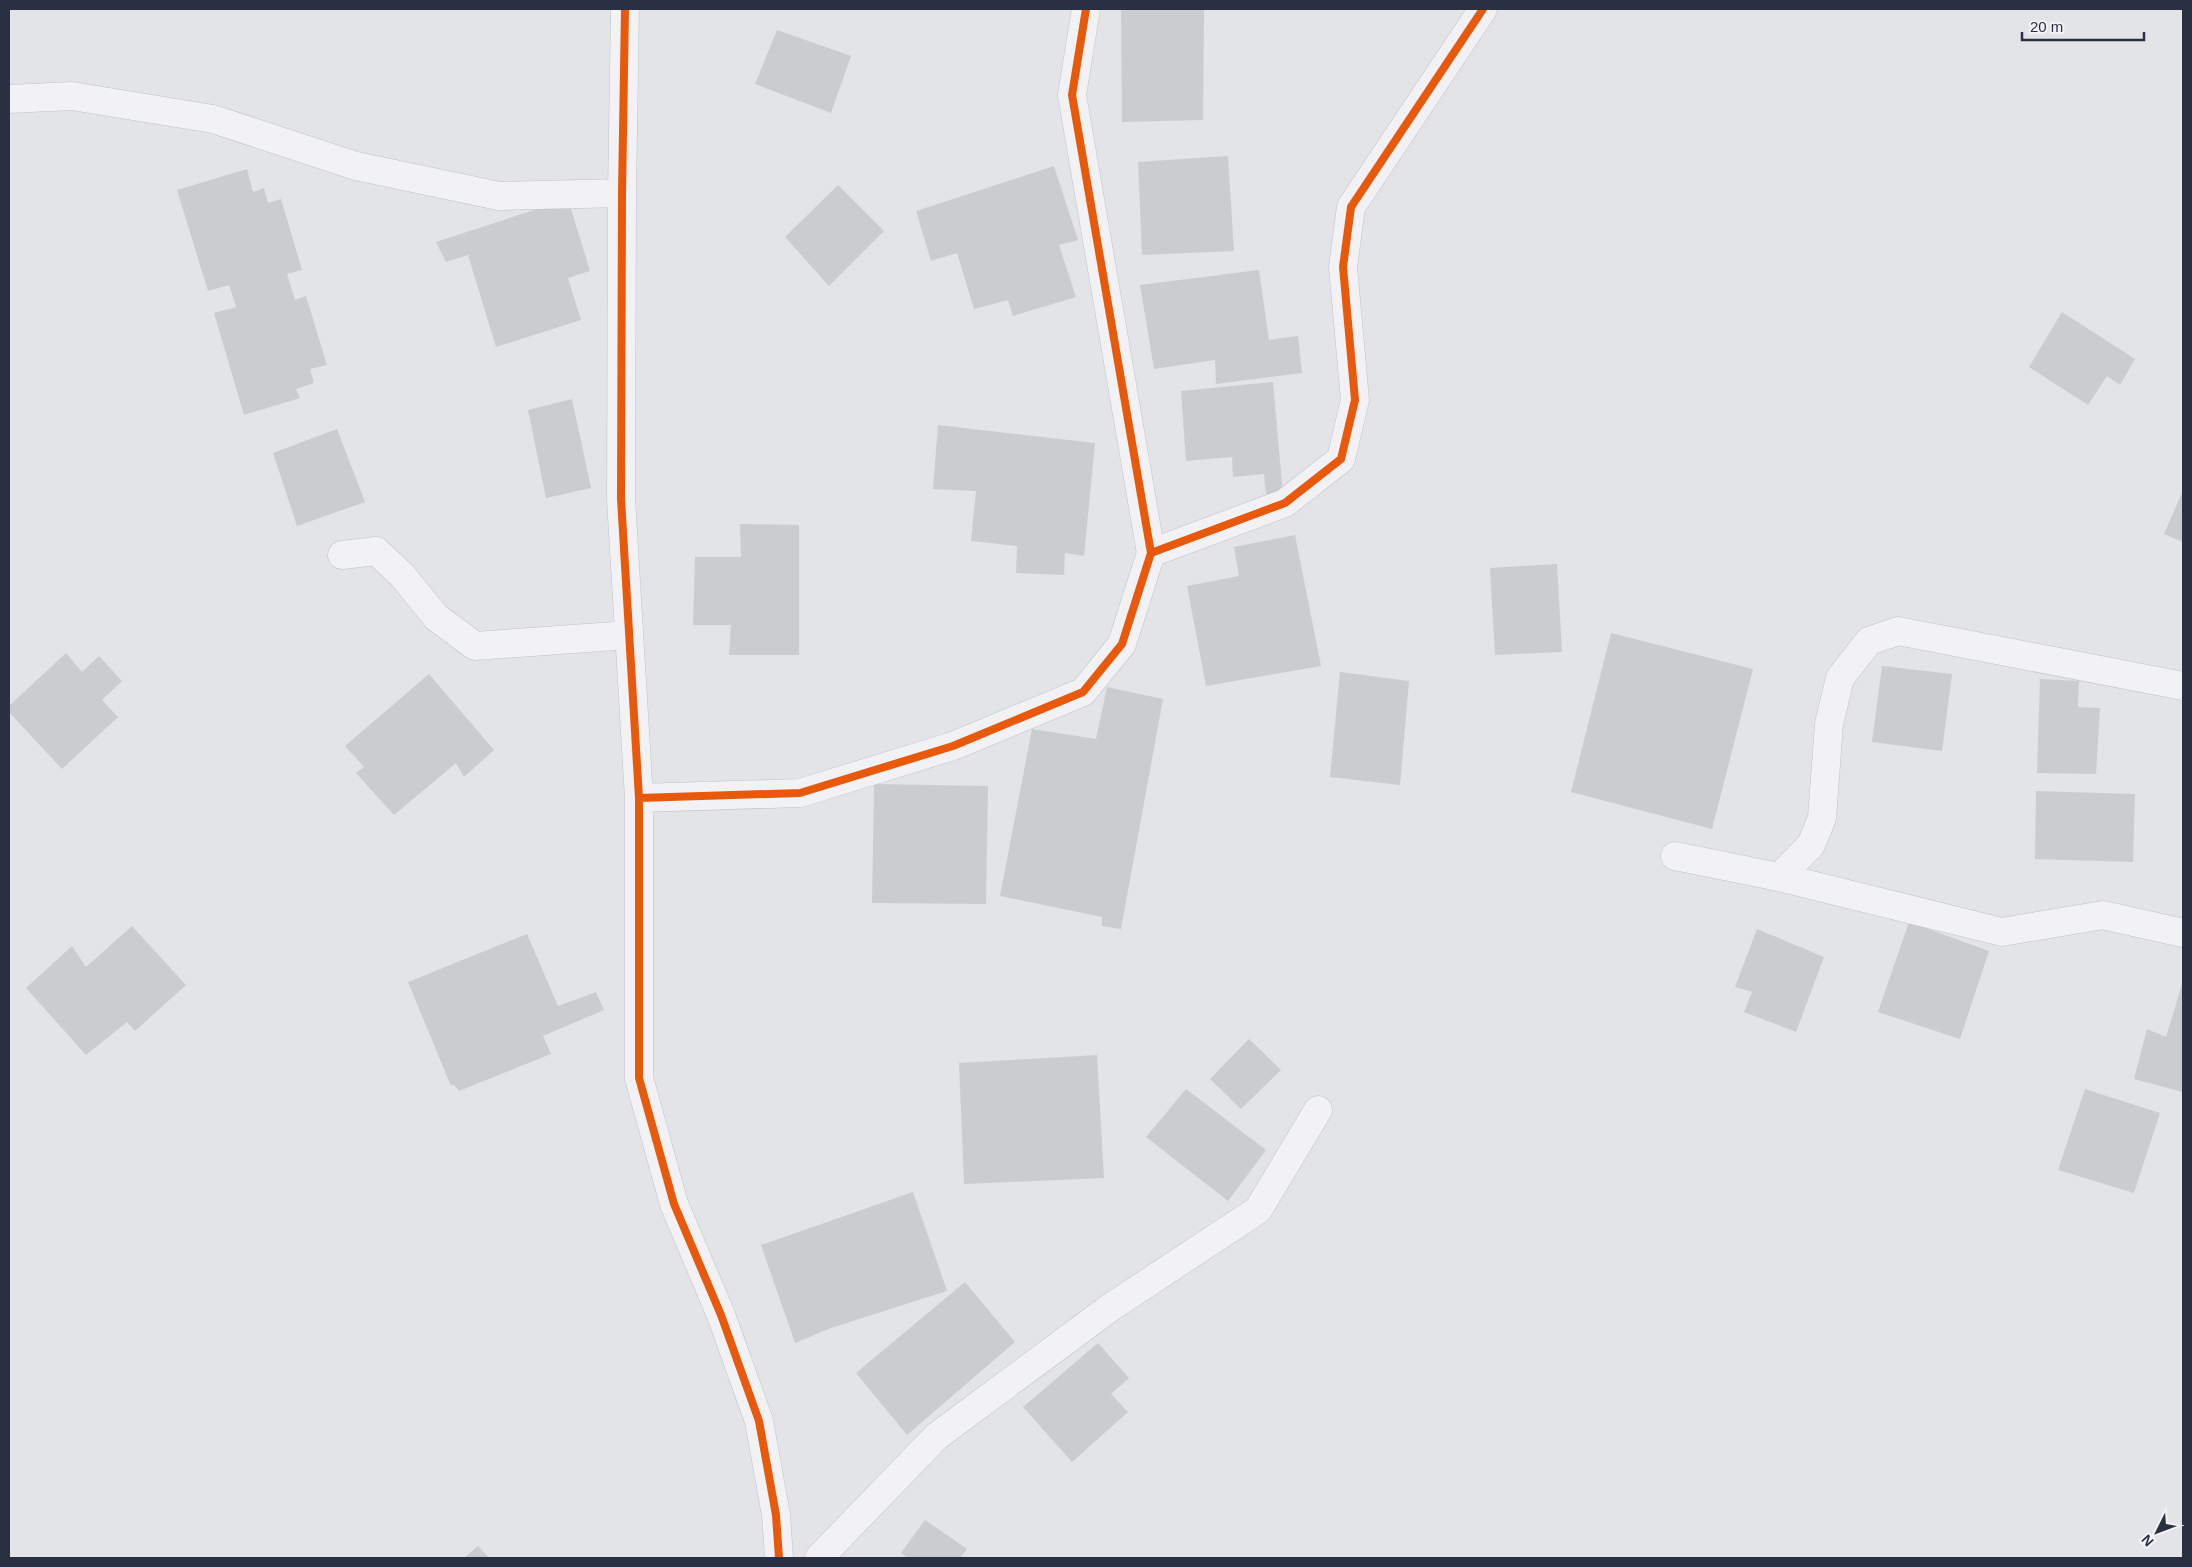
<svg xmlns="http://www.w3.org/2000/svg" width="2192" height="1567" font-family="Arial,sans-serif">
  <rect width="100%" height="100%" fill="#e3e4e7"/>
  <path fill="#cbcccf" d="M1121 10H1204L1203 120 1122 122Z
    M777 30 851 56 831 113 755 84Z
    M1228 156 1234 251 1142 255 1138 162Z
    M1054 166 1078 240 1059 245 1076 297 1013 316 1008 300 974 309 957 253 931 261 916 211Z
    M247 169 253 192 264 188 268 203 281 199 302 270 287 274 295 300 306 296 327 365 310 369 314 383 296 389 300 398 244 415 214 313 236 307 229 285 208 291 177 190Z
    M838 185 884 231 829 286 785 237Z
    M568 199 590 271 568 278 581 320 496 347 468 255 446 262 436 242Z
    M1259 270 1269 340 1298 336 1302 373 1216 384 1215 360 1154 369 1140 285Z
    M2062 312 2135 359 2120 385 2107 376 2088 405 2029 367Z
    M1273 382 1283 495 1266 494 1264 474 1233 477 1232 457 1186 461 1181 391Z
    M572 399 591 488 546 498 528 410Z
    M938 425 1095 443 1084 556 1065 553 1064 575 1016 573 1017 546 971 541 976 491 933 489Z
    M337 429 365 502 297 526 273 453Z
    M2183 490V542L2164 534Z
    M740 524 799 525V655H729L731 625H693L695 557H741Z
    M1295 535 1321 666 1206 686 1187 586 1239 576 1234 547Z
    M1557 564 1562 652 1495 655 1490 568Z
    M1611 633 1753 669 1712 829 1571 792Z
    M66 653 82 672 99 656 122 681 102 700 118 717 62 769 9 712V706Z
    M1882 666 1952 674 1942 751 1872 742Z
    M1340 672 1409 681 1400 785 1330 777Z
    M429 674 494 750 464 777 456 763 394 815 356 773 364 767 345 746Z
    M2040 679 2079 681 2078 707 2100 708 2096 774 2037 773Z
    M1107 687 1163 699 1121 929 1102 926V917L1000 896 1032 729 1096 739Z
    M874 784 988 786 986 904 872 903Z
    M2036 791 2135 794 2133 862 2035 859Z
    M1909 922 1989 951 1960 1039 1878 1012Z
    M132 926 186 985 135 1031 127 1022 86 1055 26 988 72 946 86 967Z
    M1757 929 1824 957 1796 1032 1744 1012 1752 992 1735 987Z
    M527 934 558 1006 596 992 604 1010 543 1036 551 1054 459 1091 453 1084 451 1086 408 982Z
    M2183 981V1092L2134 1079 2147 1029 2166 1037Z
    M1249 1039 1281 1070 1241 1109 1210 1079Z
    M1097 1055 1104 1178 964 1184 959 1063Z
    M1186 1089 1266 1150 1228 1201 1146 1137Z
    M2085 1089 2160 1113 2134 1193 2058 1170Z
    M913 1192 947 1291 831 1328 795 1343 761 1245Z
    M965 1282 1015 1342 907 1435 856 1373Z
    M1098 1343 1129 1378 1111 1394 1128 1412 1072 1462 1023 1407Z
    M925 1520 967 1549 960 1558H908L901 1553Z
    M478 1546 489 1558H464Z"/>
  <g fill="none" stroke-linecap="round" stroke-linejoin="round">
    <g stroke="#c1c2c5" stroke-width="29">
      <path id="minor" d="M625 9 622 193 621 499 639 798V1078L674 1204 721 1315 759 1421 776 1515 779 1558
        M9 99 72 96 213 119 356 166 499 196 622 193
        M1151 553 1285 503 1341 459 1355 400 1343 267 1351 207 1483 9
        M342 555 376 551 402 575 436 617 475 646 629 635
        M639 798 800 793 953 746 1083 692 1122 644 1151 553 1072 95 1086 9
        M1675 856 1779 877 1811 845 1822 818 1829 724 1840 678 1869 641 1898 631 2183 686
        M1779 877 2002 932 2103 915 2183 933
        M819 1558 937 1436 1111 1307 1258 1210 1318 1110"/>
    </g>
    <use href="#minor" stroke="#f2f2f4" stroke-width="28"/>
    <g stroke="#f0f2f7" stroke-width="11">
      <path id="cycleway" d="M625 9 622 193 621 499 639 798V1078L674 1204 721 1315 759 1421 776 1515 779 1558
        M1151 553 1285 503 1341 459 1355 400 1343 267 1351 207 1483 9
        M639 798 800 793 953 746 1083 692 1122 644 1151 553 1072 95 1086 9"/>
    </g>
    <use href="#cycleway" stroke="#e8590c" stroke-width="8"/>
  </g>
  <rect width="2192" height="1567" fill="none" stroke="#293041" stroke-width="20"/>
  <g transform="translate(2157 1532) rotate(228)" stroke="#f0f2f7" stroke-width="4" paint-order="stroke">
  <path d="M0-4L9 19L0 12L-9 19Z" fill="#293041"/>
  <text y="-8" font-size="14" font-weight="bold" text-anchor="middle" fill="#293041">N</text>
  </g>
  <path d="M2022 32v8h122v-8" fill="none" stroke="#293041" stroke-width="2.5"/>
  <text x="2030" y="32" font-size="15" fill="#293041" stroke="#f0f2f7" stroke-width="4" paint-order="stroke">20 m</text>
</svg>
